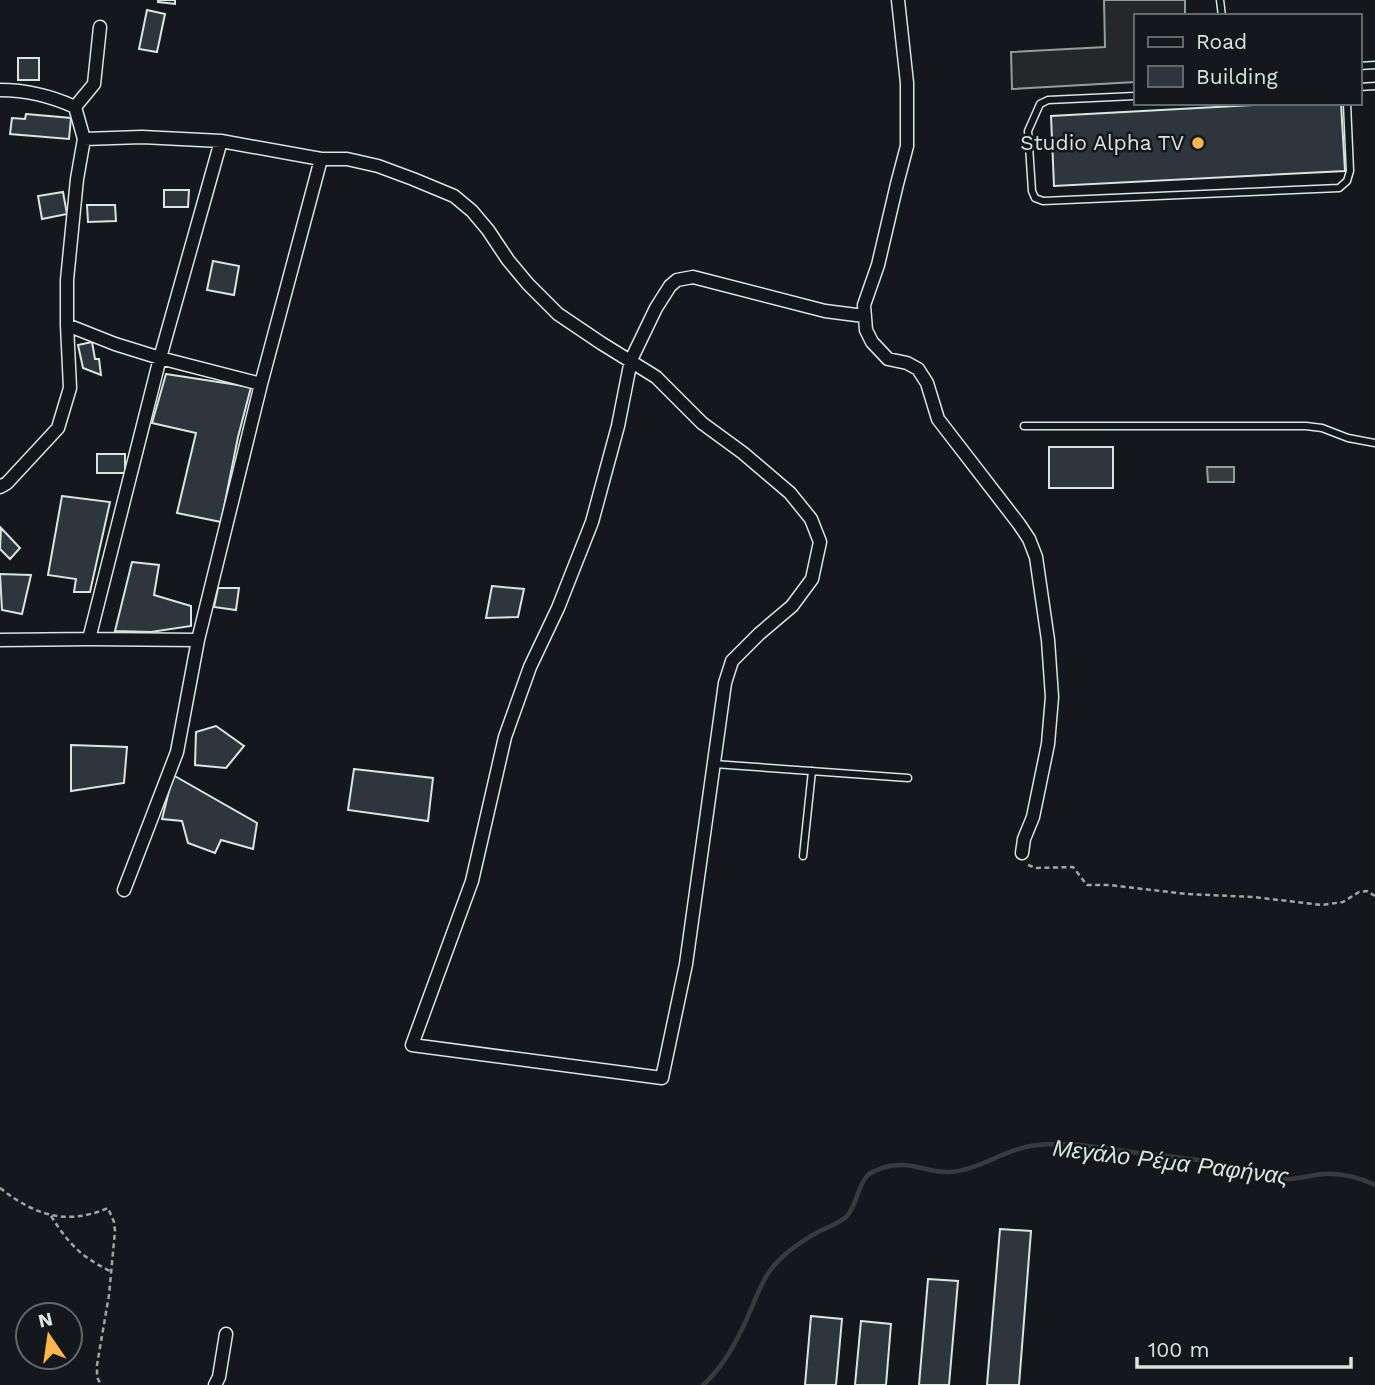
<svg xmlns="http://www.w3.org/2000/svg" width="1375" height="1385" font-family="'Work Sans',sans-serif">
  <rect width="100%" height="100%" fill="#14181c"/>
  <path fill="#24282b" stroke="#939e99" stroke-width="2" d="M1104 0H1185V16H1135V82L1012 89 1011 52 1105 47Z"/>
  <path fill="#363b3e" stroke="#939e99" stroke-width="2" d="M1207 467H1234V482H1208Z"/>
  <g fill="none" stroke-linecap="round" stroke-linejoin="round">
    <path stroke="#363b3e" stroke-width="4.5" d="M703 1385C720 1370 732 1350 742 1329 752 1310 757 1290 769 1272 781 1255 800 1242 818 1232 828 1227 838 1224 846 1217 858 1205 856 1187 868 1175 871 1172 878 1170 882 1168 908 1159 926 1173 950 1172 979 1170 1002 1151 1030 1146 1068 1140 1108 1149 1146 1154 1167 1156 1189 1158 1209 1162 1233 1168 1257 1177 1282 1179 1296 1180 1310 1175 1324 1174 1342 1173 1358 1177 1375 1185"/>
  </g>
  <path fill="#2c363c" stroke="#d8e6dc" stroke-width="2" d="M158 0H175V4L158 2Z
    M147 10 165 14 157 52 139 49Z
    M18 58H39V80H18Z
    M1290 103H1341L1345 171 1054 186 1051 116Z
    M26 114 71 118 69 139 10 134 12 118 25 119Z
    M164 190H189L188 207H164Z
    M63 192 67 214 42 219 38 196Z
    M87 205H115L116 221 88 222Z
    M213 261 239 266 234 295 207 290Z
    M92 342 95 359H99L101 375 83 368 78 345Z
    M166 374 251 387 238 437 221 522 177 513 196 433 152 423Z
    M1049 447H1113V488H1049Z
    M97 454H125V473H97Z
    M62 496 110 502 90 592H74L76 579 48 575Z
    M1 528 20 548 10 559 0 549Z
    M132 562 159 565 154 595 191 606V626L151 632 115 631Z
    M0 574 31 575 22 614 2 610Z
    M492 586 524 589 518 617 486 618Z
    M218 588H239L236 610 214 607Z
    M216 726 244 746 226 768 195 765 196 732Z
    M71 745 127 747 124 783 71 791Z
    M354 769 433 778 428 821 348 810Z
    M173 775 257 823 253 849 221 840 215 853 188 843 182 821 162 819Z
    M1000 1229 1031 1231 1019 1385H987Z
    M928 1279 958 1281 949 1385H919Z
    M811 1316 842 1319 836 1385H805Z
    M861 1321 891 1324 886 1385H855Z"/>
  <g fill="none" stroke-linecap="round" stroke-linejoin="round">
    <g stroke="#d8e6dc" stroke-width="9">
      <path id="lane" d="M1220 0 1222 16
        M1359 66 1375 65
        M1359 87 1375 86
        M1135 96 1048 100 1040 104 1028 131 1032 191 1035 198 1043 201 1339 188 1347 181 1350 171 1347 103
        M1024 426H1306L1322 428 1348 438 1375 443
        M714 764 908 778
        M803 856 812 771"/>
    </g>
    <g stroke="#d8e6dc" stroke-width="15">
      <path id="street" d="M898 0 907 83V146L897 184 878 265 864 305 866 330 872 342 888 359 907 363 918 369 927 383 938 419 1019 524 1029 539 1036 557 1048 640 1052 697 1048 744 1033 817 1024 839 1022 853
        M0 90C27 90 51 96 75 107L84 139 77 179 67 280V325L115 344 160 358 261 384
        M75 107 94 84 100 27
        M84 139 142 137 221 141 321 159H347L378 166 413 179 454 196 472 211 488 230 508 260 528 284 558 314 601 343 656 377 702 423 743 453 790 493 811 519 820 542 812 579 792 606 759 634 732 661 725 683 686 964 662 1078 412 1045 472 881 505 737 530 667 558 608 592 522 618 426 631 360 656 308 670 286 677 280 693 277 825 311 864 316
        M0 487 7 483 58 428 70 388 67 325
        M89 639 160 358 221 141
        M0 640 89 639 198 640
        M124 890 177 752 198 640 261 384 321 159
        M215 1385 219 1377 226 1334"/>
    </g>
    <path stroke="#9da8a2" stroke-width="2.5" stroke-dasharray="5 3.5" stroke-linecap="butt" d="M1028 865 1036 868 1073 867 1087 885H1109L1186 894 1253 897 1322 905 1343 902 1359 892 1367 891 1375 896
      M0 1188C35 1215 66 1226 108 1208L114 1222 115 1231 109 1295 97 1365V1377L101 1385
      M51 1216C69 1244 80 1256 110 1271"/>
    <use href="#lane" stroke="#14181c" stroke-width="6"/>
    <use href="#street" stroke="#14181c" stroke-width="12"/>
  </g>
  <circle fill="#ffb74d" stroke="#14181c" stroke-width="2.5" cx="1198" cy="143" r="7"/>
  <g text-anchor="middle" stroke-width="5" stroke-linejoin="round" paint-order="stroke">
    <g font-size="21" fill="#d8e6dc" stroke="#14181c" text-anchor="end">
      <text x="1184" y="150">Studio Alpha TV</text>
    </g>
    <g font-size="23" font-style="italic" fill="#d8e6dc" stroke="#14181c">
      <text transform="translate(1171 1162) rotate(7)" y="8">Μεγάλο Ρέμα Ραφήνας</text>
    </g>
  </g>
  <rect x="1134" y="14" width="228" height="91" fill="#14181c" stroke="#626a69" stroke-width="2"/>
  <rect x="1148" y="37" width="35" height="10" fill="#14181c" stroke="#626a69" stroke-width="2"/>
  <text x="1196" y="49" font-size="21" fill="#d8e6dc">Road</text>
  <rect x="1148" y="66" width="35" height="21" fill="#2c363c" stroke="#626a69" stroke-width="2"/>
  <text x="1196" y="84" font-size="21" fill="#d8e6dc">Building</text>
  <g transform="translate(49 1336) rotate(347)"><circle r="33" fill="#14181c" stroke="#626a69" stroke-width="2"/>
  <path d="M0-5L12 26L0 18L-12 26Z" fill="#ffb74d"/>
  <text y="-10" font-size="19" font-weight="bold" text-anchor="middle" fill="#d8e6dc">N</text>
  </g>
  <path d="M1137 1357v10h214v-10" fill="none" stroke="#d8e6dc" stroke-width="3.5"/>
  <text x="1148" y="1357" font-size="21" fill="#d8e6dc" stroke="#14181c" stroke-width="5" paint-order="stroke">100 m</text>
</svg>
